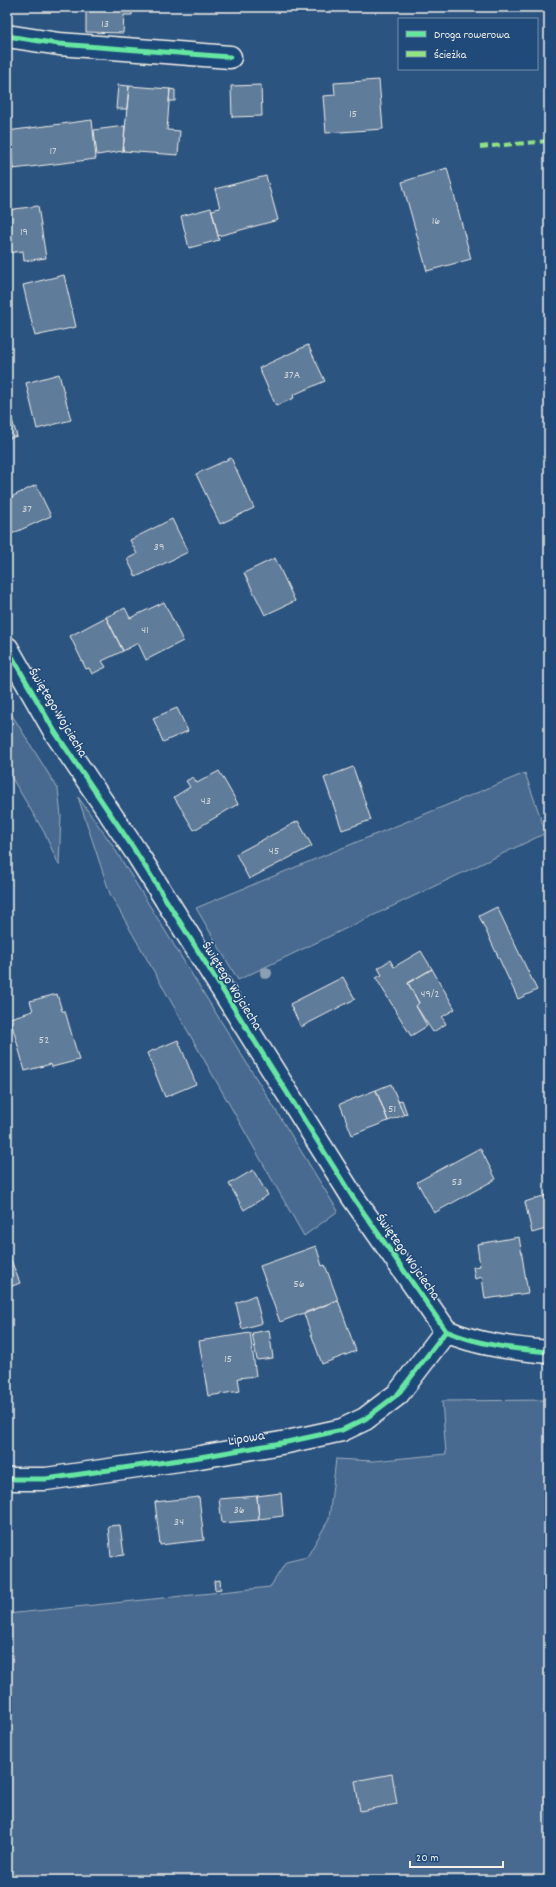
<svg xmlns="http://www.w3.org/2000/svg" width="556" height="1887" font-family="Dekko,sans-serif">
  <rect width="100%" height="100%" fill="#2c5481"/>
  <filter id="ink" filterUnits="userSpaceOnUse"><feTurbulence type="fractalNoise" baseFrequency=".025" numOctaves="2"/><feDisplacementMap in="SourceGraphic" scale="8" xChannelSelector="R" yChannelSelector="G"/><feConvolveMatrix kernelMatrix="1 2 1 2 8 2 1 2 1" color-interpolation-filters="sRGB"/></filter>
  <g filter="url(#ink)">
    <path fill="#496b90" stroke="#9eaebc" d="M7 707 58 789 61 816 59 865 44 832 7 770Z
      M525 773 546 833 238 980 196 908Z
      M78 797 111 843 338 1211 304 1236 110 894Z
      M549 1400V1880H8L7 1614 270 1587 286 1562 307 1557 329 1519 336 1459 373 1461 446 1454 442 1401Z"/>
    <path fill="#5e7b9a" stroke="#f4f1e8" d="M86 7H132V15H124L123 33 86 32Z
      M379 80 383 129 326 133 323 96 335 95 334 83Z
      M118 85 129 86 127 109H116Z
      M261 85 262 116 232 117 231 86Z
      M129 86 170 89 167 130 180 131 178 155 123 151Z
      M170 89 175 90V101H169Z
      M92 120 96 159 13 169 7 131Z
      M125 126 123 151 97 155 94 130Z
      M7 140H9L13 169 7 170Z
      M447 168 471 259 427 271 402 182Z
      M266 176 278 220 218 236 212 210 220 208 215 189Z
      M38 206 46 258 24 261 23 251 7 253V210Z
      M211 208 219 240 189 248 181 216Z
      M64 275 76 327 35 336 23 285Z
      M308 345 325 381 293 395 294 398 276 406 259 368Z
      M59 374 71 420 37 429 26 383Z
      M7 404 17 436 7 439Z
      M231 458 254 508 220 524 196 474Z
      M36 485 51 516 7 536V499Z
      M172 519 188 552 136 577 127 559 137 554 130 540Z
      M275 558 295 601 265 615 244 573Z
      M164 602 183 641 146 660 138 643 123 651 106 617 125 608 130 618Z
      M106 617 123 651 102 661 106 667 92 674 89 668 86 669 70 636Z
      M177 708 188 731 163 742 153 718Z
      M353 767 371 820 342 830 324 778Z
      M219 771 238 804 194 830 174 797 190 787 186 781 193 777 197 783Z
      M298 821 312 846 249 879 236 854Z
      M497 907 537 990 518 999 479 916Z
      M421 951 432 969 408 983 419 1003 416 1006 427 1026 411 1036 376 978 382 975 378 968 390 960 394 967Z
      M432 969 455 1009 442 1017 446 1024 433 1032 416 1006 419 1003 408 983Z
      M343 977 355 999 301 1027 290 1004Z
      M57 994 62 1011H65L79 1060 52 1067 51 1064 25 1071 10 1018 33 1011 30 1001Z
      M178 1040 196 1084 165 1097 147 1053Z
      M391 1084 404 1115 388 1121 376 1090Z
      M376 1090 388 1121 352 1135 340 1104Z
      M402 1100 407 1114 404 1115 398 1101Z
      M480 1148 496 1179 434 1213 417 1182Z
      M253 1170 268 1195 244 1210 229 1184Z
      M549 1194V1228L532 1233 525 1202Z
      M519 1237 528 1293 485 1299 482 1277 475 1279 473 1267 480 1266 477 1244Z
      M316 1246 322 1266 325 1265 338 1300 280 1322 260 1266Z
      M7 1250 20 1283 7 1288Z
      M255 1295 262 1323 242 1329 236 1303Z
      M338 1300 356 1351 322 1364 304 1314Z
      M269 1330 273 1358 257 1360 252 1333Z
      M250 1333 256 1376 238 1378 240 1391 208 1396 199 1341Z
      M281 1493 283 1516 259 1519 257 1496Z
      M257 1496 259 1520 222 1523 219 1499Z
      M199 1497 204 1540 160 1545 155 1502Z
      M120 1525 124 1555 111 1557 108 1526Z
      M220 1580 221 1589 215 1590 214 1581Z
      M392 1774 397 1804 360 1811 355 1781Z"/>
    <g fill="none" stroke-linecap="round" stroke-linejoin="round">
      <g stroke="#f4f1e8" stroke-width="25">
        <path id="minor" d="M7 36 59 44 230 57
          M7 648 55 732 136 852 352 1196 446 1331
          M446 1331C478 1345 515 1349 549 1352
          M7 1479H46L200 1457 287 1442 342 1430 365 1419 398 1394 446 1331"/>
      </g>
      <use href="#minor" stroke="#1f4a7a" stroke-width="22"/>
      <path stroke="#91e382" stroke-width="4" stroke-dasharray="8 4" stroke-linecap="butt" d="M480 147 549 141"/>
      <g stroke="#1f4a7a" stroke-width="8">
        <path id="cycleway" d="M7 36 59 44 230 57
          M7 648 55 732 136 852 352 1196 446 1331
          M446 1331C478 1345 515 1349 549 1352
          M7 1479H46L200 1457 287 1442 342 1430 365 1419 398 1394 446 1331"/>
      </g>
      <use href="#cycleway" stroke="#66e7a1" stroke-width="5"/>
    </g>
    <circle fill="#8c9fb2" cx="266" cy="973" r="6"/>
  </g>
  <g text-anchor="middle" stroke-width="3" stroke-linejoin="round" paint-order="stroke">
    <g font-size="12" fill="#ced4d4">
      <text x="105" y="27">13</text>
      <text x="353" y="117">15</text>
      <text x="53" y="154">17</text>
      <text x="436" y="224">16</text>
      <text x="24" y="235">19</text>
      <text x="292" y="378">37A</text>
      <text x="27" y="512">37</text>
      <text x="159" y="550">39</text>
      <text x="145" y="633">41</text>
      <text x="206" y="804">43</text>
      <text x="274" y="854">45</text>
      <text x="430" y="997">49/2</text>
      <text x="44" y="1043">52</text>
      <text x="392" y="1112">51</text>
      <text x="457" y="1185">53</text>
      <text x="299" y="1287">56</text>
      <text x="228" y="1362">15</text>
      <text x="239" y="1513">36</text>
      <text x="179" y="1525">34</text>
    </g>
    <g font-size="14" fill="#f4f1e8" stroke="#1f4a7a">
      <text transform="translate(59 712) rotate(59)" y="5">Świętego Wojciecha</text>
      <text transform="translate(233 985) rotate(58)" y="5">Świętego Wojciecha</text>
      <text transform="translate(409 1256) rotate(55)" y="5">Świętego Wojciecha</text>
      <text transform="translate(246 1437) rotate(-10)" y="5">Lipowa</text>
    </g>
  </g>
  <rect width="556" height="1887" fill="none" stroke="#1f4a7a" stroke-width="24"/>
  <rect x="12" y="12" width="532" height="1863" fill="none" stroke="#f4f1e8" stroke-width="1.5" filter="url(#ink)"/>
  <rect x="398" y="18" width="140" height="52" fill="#1f4a7a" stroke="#748da6"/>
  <rect x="406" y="31" width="20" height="6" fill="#66e7a1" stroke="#748da6"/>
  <text x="434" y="38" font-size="12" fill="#f4f1e8">Droga rowerowa</text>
  <rect x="406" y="51" width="20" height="6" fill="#91e382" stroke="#748da6"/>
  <text x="434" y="58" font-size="12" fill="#f4f1e8">Ścieżka</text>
  <path d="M410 1861v6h93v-6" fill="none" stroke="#f4f1e8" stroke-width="2"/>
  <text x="416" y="1861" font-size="12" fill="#f4f1e8" stroke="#1f4a7a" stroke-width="3" paint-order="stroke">20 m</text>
</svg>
